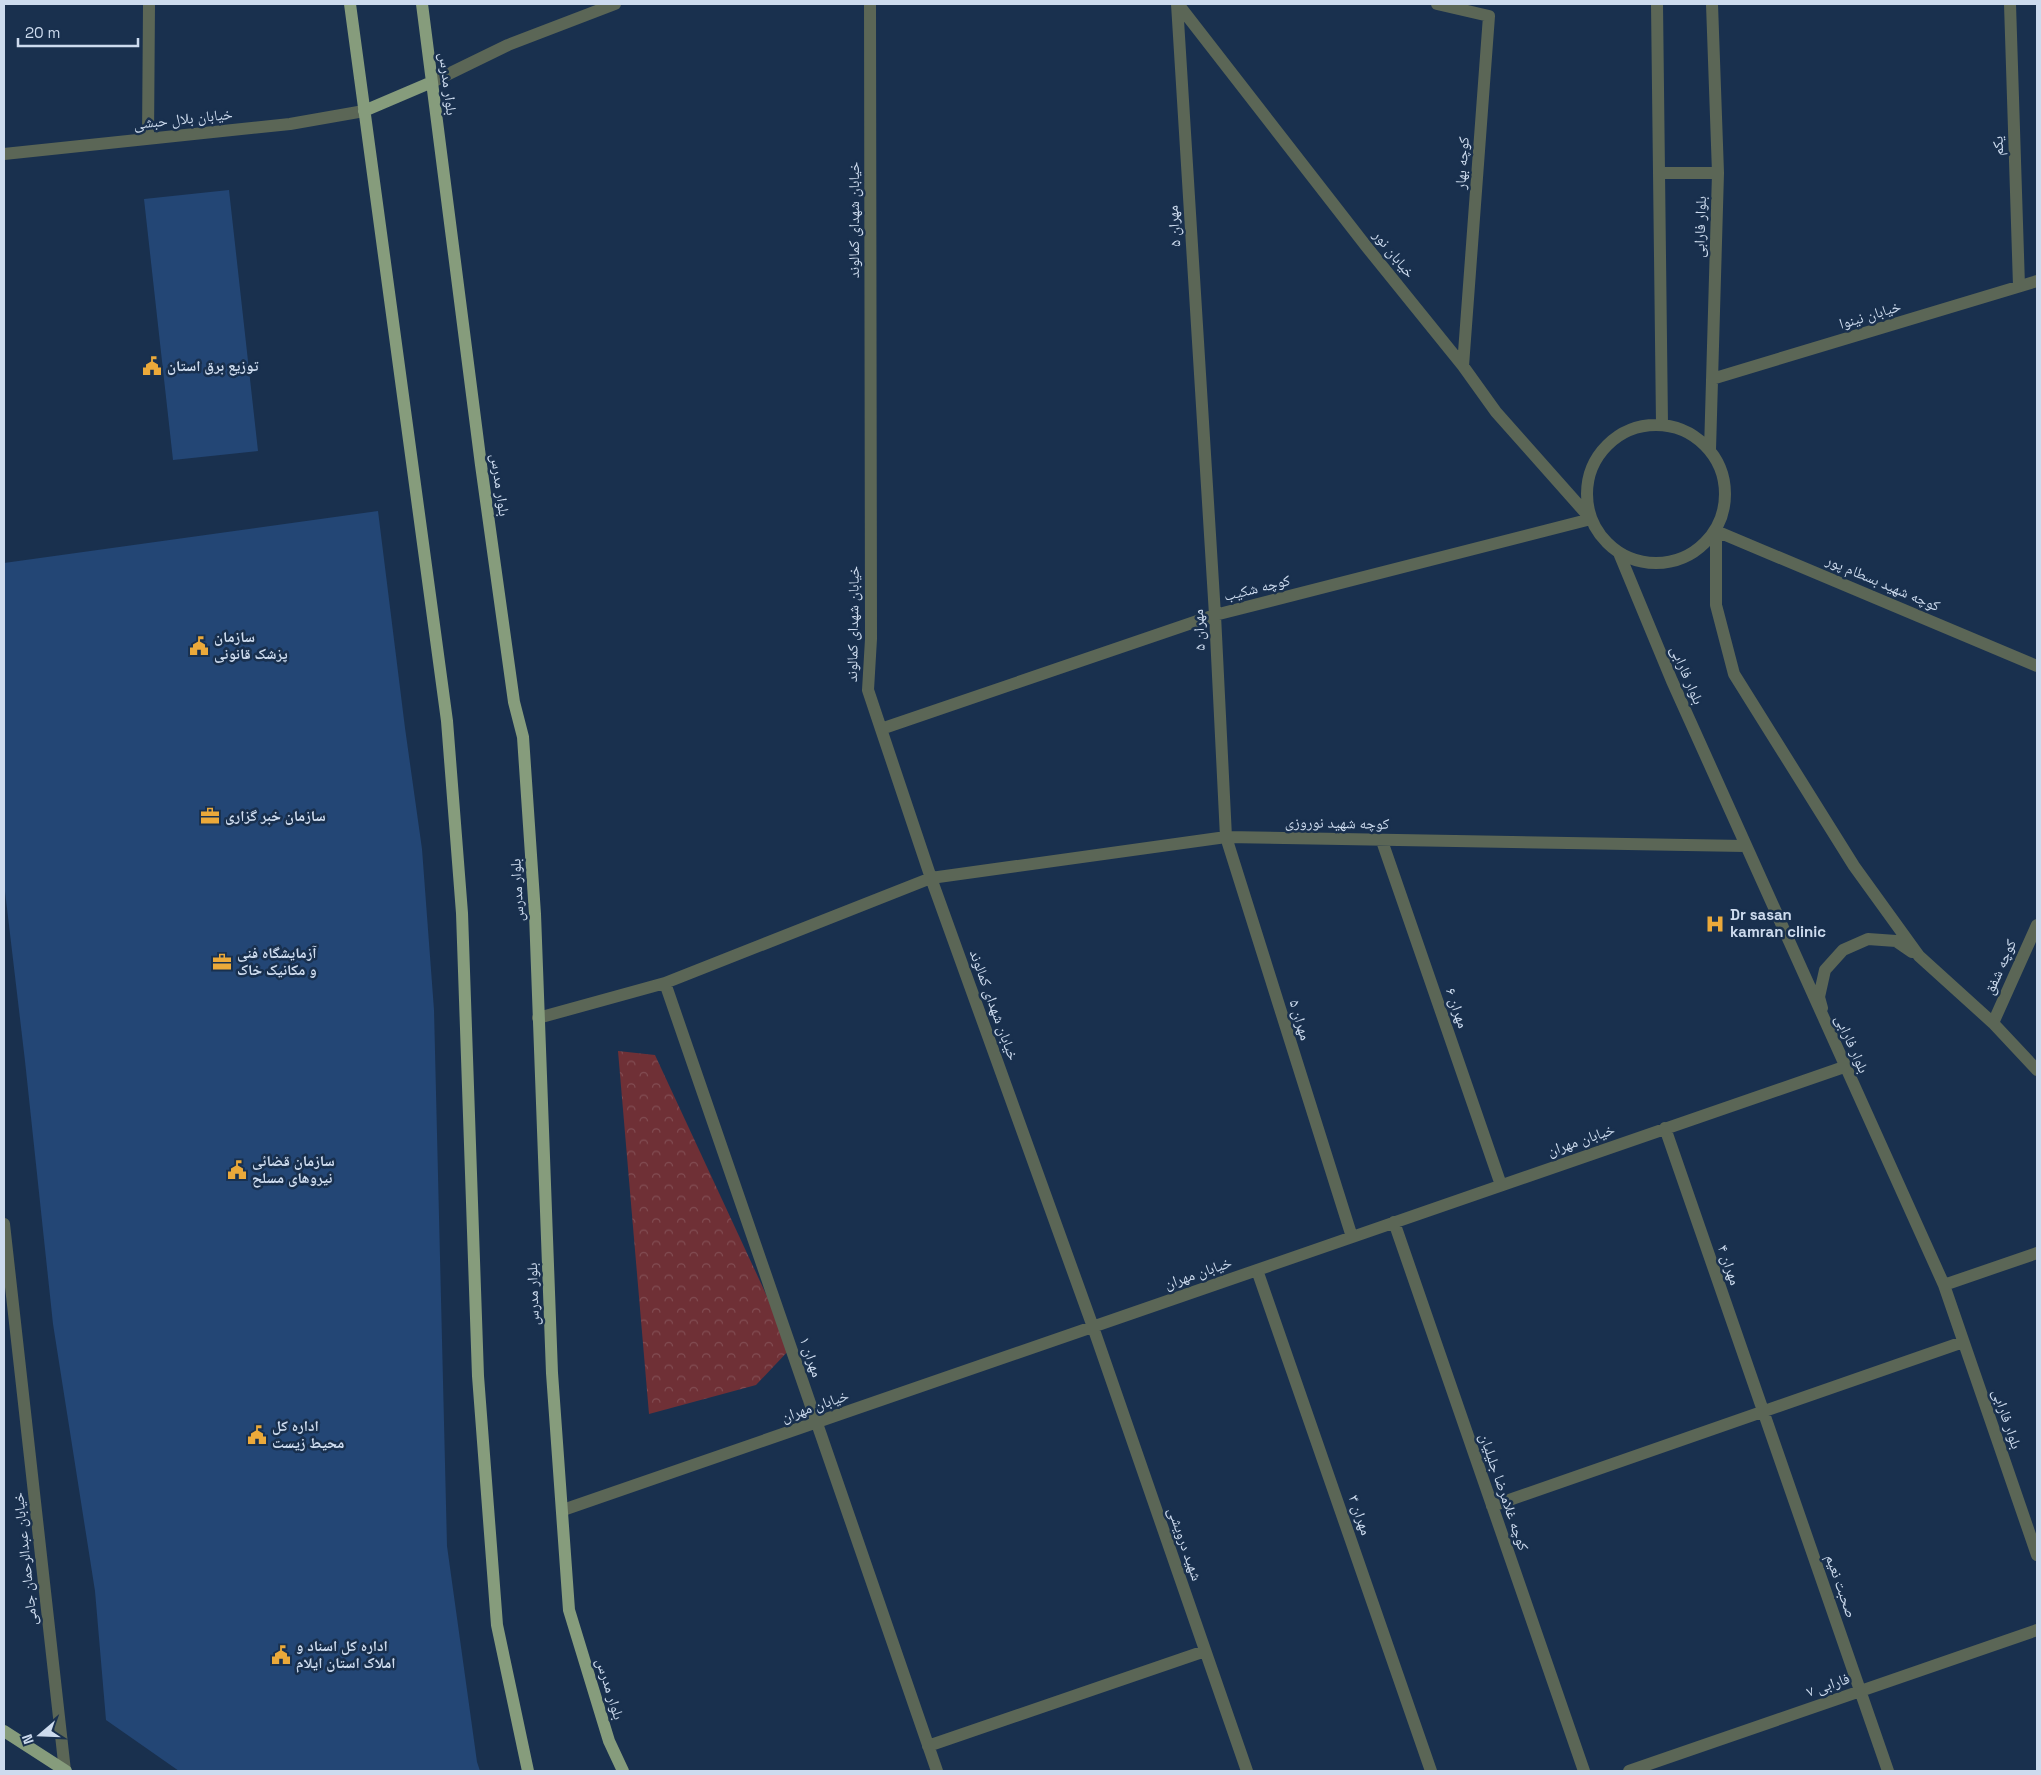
<svg xmlns="http://www.w3.org/2000/svg" width="2041" height="1775" font-family="'Space Grotesk','Noto Naskh Arabic',sans-serif">
  <defs>
    <pattern id="park-crowns" width="20" height="18" patternUnits="userSpaceOnUse" patternTransform="scale(1.25)"><rect width="20" height="18" fill="#6f3036"/><path d="M2 6a3 3 0 1 1 6 0M12 15a3 3 0 1 1 6 0" fill="none" stroke="#824d53"/></pattern>
  </defs>
  <rect width="100%" height="100%" fill="#19304e"/>
  <path fill="url(#park-crowns)" d="M618 1051 655 1055 791 1348 756 1385 649 1414Z"/>
  <path fill="#234675" d="M229 190 258 451 173 460 144 199Z
    M378 511 405 728 422 849 434 1010 447 1546 477 1762 480 1771H179L106 1720 95 1591 53 1324 25 1061 4 883V563Z"/>
  <g fill="none" stroke-linecap="round" stroke-linejoin="round">
    <path stroke="#5b6656" stroke-width="12" d="M870 4 871 639 868 690 881 729 931 878 1093 1327 1247 1771
      M1177 4 1215 615 1226 837 1352 1237
      M1437 4 1489 16 1463 366
      M1657 4 1662 424
      M2010 4 2019 286
      M432 82 508 45 615 4
      M148 139 149 4
      M4 154 290 124 364 111
      M1659 173H1718
      M1712 379 2037 281
      M1587 494a69 69 0 1 1 138 0a69 69 0 1 1-138 0Z
      M1710 450 1718 173 1712 4
      M1619 553 1672 681 1944 1285 2037 1555
      M2037 666 1716 531V605L1734 674 1854 866 1919 956 1993 1023 2037 1070
      M881 729 1215 615 1591 519 1496 412 1463 366 1366 246 1178 4
      M1382 841 1501 1185
      M665 983 937 1771
      M1822 1008 1819 997 1825 970 1843 950 1868 939 1896 941 1912 952
      M538 1018 665 983 931 878 1226 837 1745 846
      M1993 1023 2037 925
      M1665 1128 1888 1771
      M1394 1222 1584 1771
      M4 1224 65 1771
      M1257 1270 1431 1771
      M1944 1285 2037 1253
      M1492 1506 1963 1342
      M563 1510 1844 1067
      M928 1746 1205 1651
      M1629 1771 2037 1630"/>
    <path stroke="#869c7c" stroke-width="12" d="M350 4 447 721 462 913 478 1376 497 1625 528 1771
      M422 4 481 465 514 702 523 737 535 914 552 1373 569 1610 609 1741 623 1771
      M364 111 432 82
      M4 1731 66 1771"/>
  </g>
  <defs>
    <g id="civic-bare" transform="scale(1.5)"><path d="M-.6-6.5H3V-4.5H.6V-3L4-1V1h2V6H-6V1h2V-1L-.6-3ZM-1.2 2.5V6h2.4V2.5Z" fill="#eba93a" stroke="#19304e" stroke-width="2.5" paint-order="stroke"/></g>
    <g id="office-bare" transform="scale(1.5)"><path d="M-6-3h4V-5.5h4V-3h4V5H-6ZM-1-4.5V-3h2v-1.5ZM-6 0V1H6V0Z" fill="#eba93a" stroke="#19304e" stroke-width="2.5" paint-order="stroke"/></g>
    <g id="hospital-bare" transform="scale(1.5)"><path d="M-5-5h3v3.5h4V-5h3V5h-3V1.5h-4V5h-3Z" fill="#eba93a" stroke="#19304e" stroke-width="2.5" paint-order="stroke"/></g>
  </defs>
  <g fill-rule="evenodd">
    <use href="#civic-bare" x="152" y="366"/>
    <use href="#civic-bare" x="199" y="646"/>
    <use href="#office-bare" x="210" y="816"/>
    <use href="#hospital-bare" x="1715" y="924"/>
    <use href="#office-bare" x="222" y="962"/>
    <use href="#civic-bare" x="237" y="1170"/>
    <use href="#civic-bare" x="257" y="1435"/>
    <use href="#civic-bare" x="281" y="1655"/>
  </g>
  <g text-anchor="middle" stroke-width="5" stroke-linejoin="round" paint-order="stroke">
    <g font-size="15" fill="#cddbee" stroke="#19304e">
      <text transform="translate(448 84) rotate(83)" y="5">بلوار مدرس</text>
      <text transform="translate(183 119) rotate(-6)" y="5">خیابان بلال حبشی</text>
      <text transform="translate(1998 146) rotate(-92)" y="5">یکم</text>
      <text transform="translate(1462 163) rotate(-86)" y="5">کوچه بهار</text>
      <text transform="translate(854 220) rotate(-90)" y="5">خیابان شهدای کمالوند</text>
      <text transform="translate(1174 226) rotate(-94)" y="5">مهران ۵</text>
      <text transform="translate(1700 227) rotate(-88)" y="5">بلوار فارابی</text>
      <text transform="translate(1394 254) rotate(51)" y="5">خیابان نور</text>
      <text transform="translate(1870 315) rotate(-17)" y="5">خیابان نینوا</text>
      <text transform="translate(500 485) rotate(82)" y="5">بلوار مدرس</text>
      <text transform="translate(1883 583) rotate(23)" y="5">کوچه شهید بسطام پور</text>
      <text transform="translate(1257 588) rotate(-14)" y="5">کوچه شکیب</text>
      <text transform="translate(853 624) rotate(-89)" y="5">خیابان شهدای کمالوند</text>
      <text transform="translate(1199 630) rotate(-93)" y="5">مهران ۵</text>
      <text transform="translate(1687 675) rotate(67)" y="5">بلوار فارابی</text>
      <text transform="translate(1337 823) rotate(1)" y="5">کوچه شهید نوروزی</text>
      <text transform="translate(517 890) rotate(-93)" y="5">بلوار مدرس</text>
      <text transform="translate(2000 967) rotate(-66)" y="5">کوچه شفق</text>
      <text transform="translate(994 1005) rotate(70)" y="5">خیابان شهدای کمالوند</text>
      <text transform="translate(1457 1008) rotate(71)" y="5">مهران ۶</text>
      <text transform="translate(1300 1020) rotate(73)" y="5">مهران ۵</text>
      <text transform="translate(1852 1044) rotate(66)" y="5">بلوار فارابی</text>
      <text transform="translate(1581 1140) rotate(-19)" y="5">خیابان مهران</text>
      <text transform="translate(1729 1265) rotate(71)" y="5">مهران ۴</text>
      <text transform="translate(1198 1273) rotate(-19)" y="5">خیابان مهران</text>
      <text transform="translate(533 1294) rotate(-92)" y="5">بلوار مدرس</text>
      <text transform="translate(811 1357) rotate(71)" y="5">مهران ۱</text>
      <text transform="translate(815 1406) rotate(-19)" y="5">خیابان مهران</text>
      <text transform="translate(2007 1419) rotate(71)" y="5">بلوار فارابی</text>
      <text transform="translate(1504 1492) rotate(71)" y="5">کوچه غلامرضا جلیلیان</text>
      <text transform="translate(1360 1515) rotate(71)" y="5">مهران ۳</text>
      <text transform="translate(1185 1544) rotate(71)" y="5">شهید درویشی</text>
      <text transform="translate(25 1559) rotate(-96)" y="5">خیابان عبدالرحمان جامی</text>
      <text transform="translate(1841 1586) rotate(71)" y="5">صحبت نعیم</text>
      <text transform="translate(1828 1685) rotate(-19)" y="5">فارابی ۷</text>
      <text transform="translate(610 1689) rotate(73)" y="5">بلوار مدرس</text>
    </g>
    <g font-size="15" font-weight="bold" fill="#cddbee" stroke="#19304e" text-anchor="start">
      <text x="167" y="371">توزیع برق استان</text>
      <text x="214" y="642">سازمان<tspan x="214" dy="17">پزشک قانونی</tspan></text>
      <text x="225" y="821">سازمان خبر گزاری</text>
      <text x="1730" y="920">Dr sasan<tspan x="1730" dy="17">kamran clinic</tspan></text>
      <text x="237" y="958">آزمایشگاه فنی<tspan x="237" dy="17">و مکانیک خاک</tspan></text>
      <text x="252" y="1166">سازمان قضائی<tspan x="252" dy="17">نیروهای مسلح</tspan></text>
      <text x="272" y="1431">اداره کل<tspan x="272" dy="17">محیط زیست</tspan></text>
      <text x="296" y="1651">اداره کل اسناد و<tspan x="296" dy="17">املاک استان ایلام</tspan></text>
    </g>
  </g>
  <rect width="2041" height="1775" fill="none" stroke="#cddbee" stroke-width="10"/>
  <g transform="translate(40 1735) rotate(251)" stroke="#19304e" stroke-width="4" paint-order="stroke">
  <path d="M0-4L9 19L0 12L-9 19Z" fill="#cddbee"/>
  <text y="-8" font-size="14" font-weight="bold" text-anchor="middle" fill="#cddbee">N</text>
  </g>
  <path d="M18 38v8h120v-8" fill="none" stroke="#cddbee" stroke-width="2.5"/>
  <text x="25" y="38" font-size="15" fill="#cddbee" stroke="#19304e" stroke-width="4" paint-order="stroke">20 m</text>
</svg>
